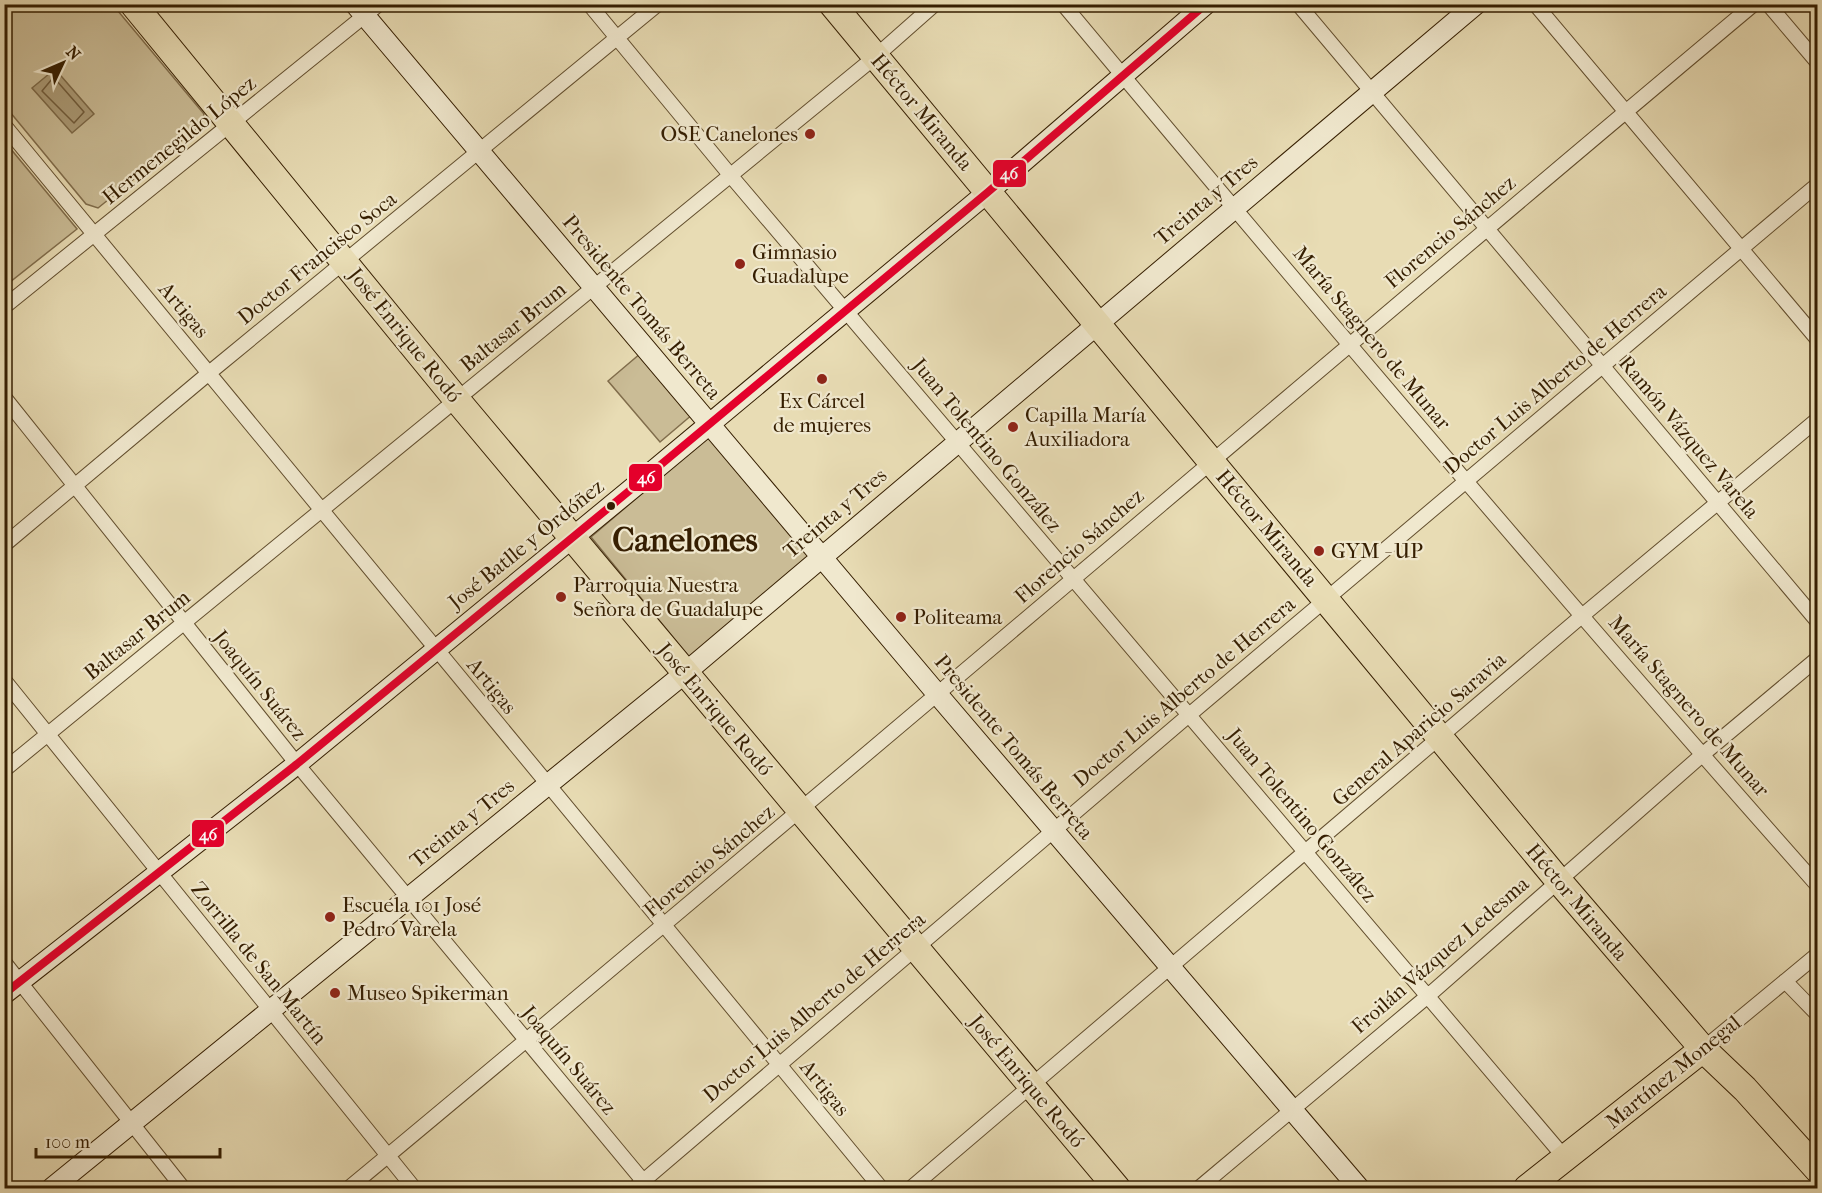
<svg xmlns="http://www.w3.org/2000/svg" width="1822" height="1193" font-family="'IM FELL French Canon',serif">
  <rect width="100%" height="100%" fill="#e8dcb4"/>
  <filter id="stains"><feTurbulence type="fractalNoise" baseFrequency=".00333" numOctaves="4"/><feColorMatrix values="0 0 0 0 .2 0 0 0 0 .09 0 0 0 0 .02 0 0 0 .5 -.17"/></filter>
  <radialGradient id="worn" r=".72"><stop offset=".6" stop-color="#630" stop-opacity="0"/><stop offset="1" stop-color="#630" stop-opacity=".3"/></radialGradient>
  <path fill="#cabc96" stroke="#806d4c" stroke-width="1.5" d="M4 5H113L204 114 201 125 98 208 86 204 5 106Z
    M5 142 77 229 5 286H4Z
    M641 353 693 414 660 442 608 381Z
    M708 437 810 555 690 658 591 537Z"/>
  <path fill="#ab9b77" stroke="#7c6948" stroke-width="1.5" d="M55 69 94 114 72 133 32 88Z"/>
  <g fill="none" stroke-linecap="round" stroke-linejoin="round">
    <path stroke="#705c3c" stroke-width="1.5" d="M52 79 56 80 84 112 74 123 42 91Z"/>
    <g stroke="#624e2e" stroke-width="16">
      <path id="street" d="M589 4 731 176 1565 1158
        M1063 4C1311 301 1561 596 1818 886
        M1298 4 1818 622
        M1535 4 1818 340
        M1768 4 1818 63
        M4 125 881 1188
        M4 307 379 4
        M4 397 297 764 649 1188
        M4 545 209 373 658 4
        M4 680 414 1188
        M4 770 875 57 935 4
        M4 962 183 1188
        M1785 981 1818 1015
        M1703 1049 1818 954
        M349 1188C820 797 1284 398 1754 4
        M635 1188 1189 715 1818 184
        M911 1188 1583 615 1818 419
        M1199 1188 1429 995 1702 755 1818 658"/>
    </g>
    <g stroke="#351e01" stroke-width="22">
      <path id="secondary" d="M355 4 938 695 1359 1188
        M4 994 297 764 640 482 988 192 1206 4
        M52 1188 685 673 1476 4"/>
    </g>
    <g stroke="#351e01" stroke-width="28">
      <path id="highway" d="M133 4 457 400 1117 1188
        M832 4 1558 880 1703 1049 1745 1089 1818 1170
        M1527 1188 1703 1049"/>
    </g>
    <use href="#street" stroke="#f0e8ce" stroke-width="14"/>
    <use href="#secondary" stroke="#f0e8ce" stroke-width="20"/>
    <use href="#highway" stroke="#e8dcb4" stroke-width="26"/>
    <g stroke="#f0e8ce" stroke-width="12">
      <path id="bus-1" d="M4 994 297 764 640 482 988 192 1206 4"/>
    </g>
    <use href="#bus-1" stroke="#e4002b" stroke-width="8"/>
  </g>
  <g fill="#8f2418" stroke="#f0e8ce" stroke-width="2">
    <circle cx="810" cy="134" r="6"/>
    <circle cx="740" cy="264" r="6"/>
    <circle cx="822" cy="379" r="6"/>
    <circle cx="1013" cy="427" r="6"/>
    <circle cx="1319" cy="551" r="6"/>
    <circle cx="561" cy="597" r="6"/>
    <circle cx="901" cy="617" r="6"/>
    <circle cx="330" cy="917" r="6"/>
    <circle cx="335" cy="993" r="6"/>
  </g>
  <circle fill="#351e01" stroke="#f0e8ce" stroke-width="2" cx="611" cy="506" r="5"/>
  <g text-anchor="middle" stroke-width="4.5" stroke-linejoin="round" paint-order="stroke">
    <g font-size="21" fill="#351e01" stroke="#f0e8ce">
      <text transform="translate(922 112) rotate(50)" y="7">Héctor Miranda</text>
      <text transform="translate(179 140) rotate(-39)" y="7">Hermenegildo López</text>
      <text transform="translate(1206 200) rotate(-40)" y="7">Treinta y Tres</text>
      <text transform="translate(1450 232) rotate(-40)" y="7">Florencio Sánchez</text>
      <text transform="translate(317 258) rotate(-39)" y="7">Doctor Francisco Soca</text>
      <text transform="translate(642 307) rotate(50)" y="7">Presidente Tomás Berreta</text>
      <text transform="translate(184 310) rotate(50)" y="7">Artigas</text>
      <text transform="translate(513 327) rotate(-39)" y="7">Baltasar Brum</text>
      <text transform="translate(405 335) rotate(51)" y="7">José Enrique Rodó</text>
      <text transform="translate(1372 338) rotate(50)" y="7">María Stagnero de Munar</text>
      <text transform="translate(1555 379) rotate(-40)" y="7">Doctor Luis Alberto de Herrera</text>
      <text transform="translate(1689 437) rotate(50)" y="7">Ramón Vázquez Varela</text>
      <text transform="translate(987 445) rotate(50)" y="7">Juan Tolentino González</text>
      <text transform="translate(835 513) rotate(-40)" y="7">Treinta y Tres</text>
      <text transform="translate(1267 528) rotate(50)" y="7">Héctor Miranda</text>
      <text transform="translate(526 544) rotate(-39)" y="7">José Batlle y Ordóñez</text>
      <text transform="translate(1079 546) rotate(-41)" y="7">Florencio Sánchez</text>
      <text transform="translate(137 635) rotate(-39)" y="7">Baltasar Brum</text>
      <text transform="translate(260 685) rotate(51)" y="7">Joaquín Suárez</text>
      <text transform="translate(492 686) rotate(51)" y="7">Artigas</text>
      <text transform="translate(1184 692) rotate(-40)" y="7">Doctor Luis Alberto de Herrera</text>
      <text transform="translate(1689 706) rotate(49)" y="7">María Stagnero de Munar</text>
      <text transform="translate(715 709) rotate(50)" y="7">José Enrique Rodó</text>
      <text transform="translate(1419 729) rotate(-41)" y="7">General Aparicio Saravia</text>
      <text transform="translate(1014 747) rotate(50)" y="7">Presidente Tomás Berreta</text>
      <text transform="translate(1302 815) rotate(50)" y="7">Juan Tolentino González</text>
      <text transform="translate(462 823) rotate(-39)" y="7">Treinta y Tres</text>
      <text transform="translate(709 861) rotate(-40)" y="7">Florencio Sánchez</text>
      <text transform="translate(1577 902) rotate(50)" y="7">Héctor Miranda</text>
      <text transform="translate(1440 955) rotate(-41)" y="7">Froilán Vázquez Ledesma</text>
      <text transform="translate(259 963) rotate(51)" y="7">Zorrilla de San Martín</text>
      <text transform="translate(814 1007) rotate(-40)" y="7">Doctor Luis Alberto de Herrera</text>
      <text transform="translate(569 1060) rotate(50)" y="7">Joaquín Suárez</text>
      <text transform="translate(1673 1072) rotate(-39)" y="7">Martínez Monegal</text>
      <text transform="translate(1027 1081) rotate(50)" y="7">José Enrique Rodó</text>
      <text transform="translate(825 1088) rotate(51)" y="7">Artigas</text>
    </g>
    <g font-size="21" fill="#351e01" stroke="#f0e8ce" text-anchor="start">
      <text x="798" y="141" text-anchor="end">OSE Canelones</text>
      <text x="752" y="259">Gimnasio<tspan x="752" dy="24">Guadalupe</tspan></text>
      <text x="822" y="408" text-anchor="middle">Ex Cárcel<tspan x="822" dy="24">de mujeres</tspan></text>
      <text x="1025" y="422">Capilla María<tspan x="1025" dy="24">Auxiliadora</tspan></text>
      <text x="1331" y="558">GYM - UP</text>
      <text x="573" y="592">Parroquia Nuestra<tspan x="573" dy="24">Señora de Guadalupe</tspan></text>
      <text x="913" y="624">Politeama</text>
      <text x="342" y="912">Escuela 101 José<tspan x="342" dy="24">Pedro Varela</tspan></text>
      <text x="347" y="1000">Museo Spikerman</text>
    </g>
    <g font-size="33" font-weight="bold" fill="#351e01" stroke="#f0e8ce">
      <text x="685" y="551">Canelones</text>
    </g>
  </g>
  <g stroke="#f0e8ce" stroke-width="2">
    <rect x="992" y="159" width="35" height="29" rx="6" fill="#e4002b"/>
    <rect x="628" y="463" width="35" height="29" rx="6" fill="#e4002b"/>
    <rect x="191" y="819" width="34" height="29" rx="6" fill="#e4002b"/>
  </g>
  <g font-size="16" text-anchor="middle" font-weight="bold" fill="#fff">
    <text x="1009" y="179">46</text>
    <text x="646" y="483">46</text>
    <text x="208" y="840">46</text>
  </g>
  <rect width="1822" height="1193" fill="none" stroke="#e8dcb4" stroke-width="24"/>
  <rect x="6" y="6" width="1810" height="1181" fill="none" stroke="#351e01" stroke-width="3"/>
  <rect x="12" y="12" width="1798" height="1169" fill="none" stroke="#351e01" stroke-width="1.5"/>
  <g transform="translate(63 63) rotate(46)" stroke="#f0e8ce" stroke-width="4.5" paint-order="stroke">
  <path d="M0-4.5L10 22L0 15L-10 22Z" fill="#351e01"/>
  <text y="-9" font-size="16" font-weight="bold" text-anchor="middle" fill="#351e01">N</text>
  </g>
  <path d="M36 1148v9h184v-9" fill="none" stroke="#351e01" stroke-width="3"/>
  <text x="45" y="1148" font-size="18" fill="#351e01" stroke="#f0e8ce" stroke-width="4.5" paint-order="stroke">100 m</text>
  <rect width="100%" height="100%" filter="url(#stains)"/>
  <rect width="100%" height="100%" fill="url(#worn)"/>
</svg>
